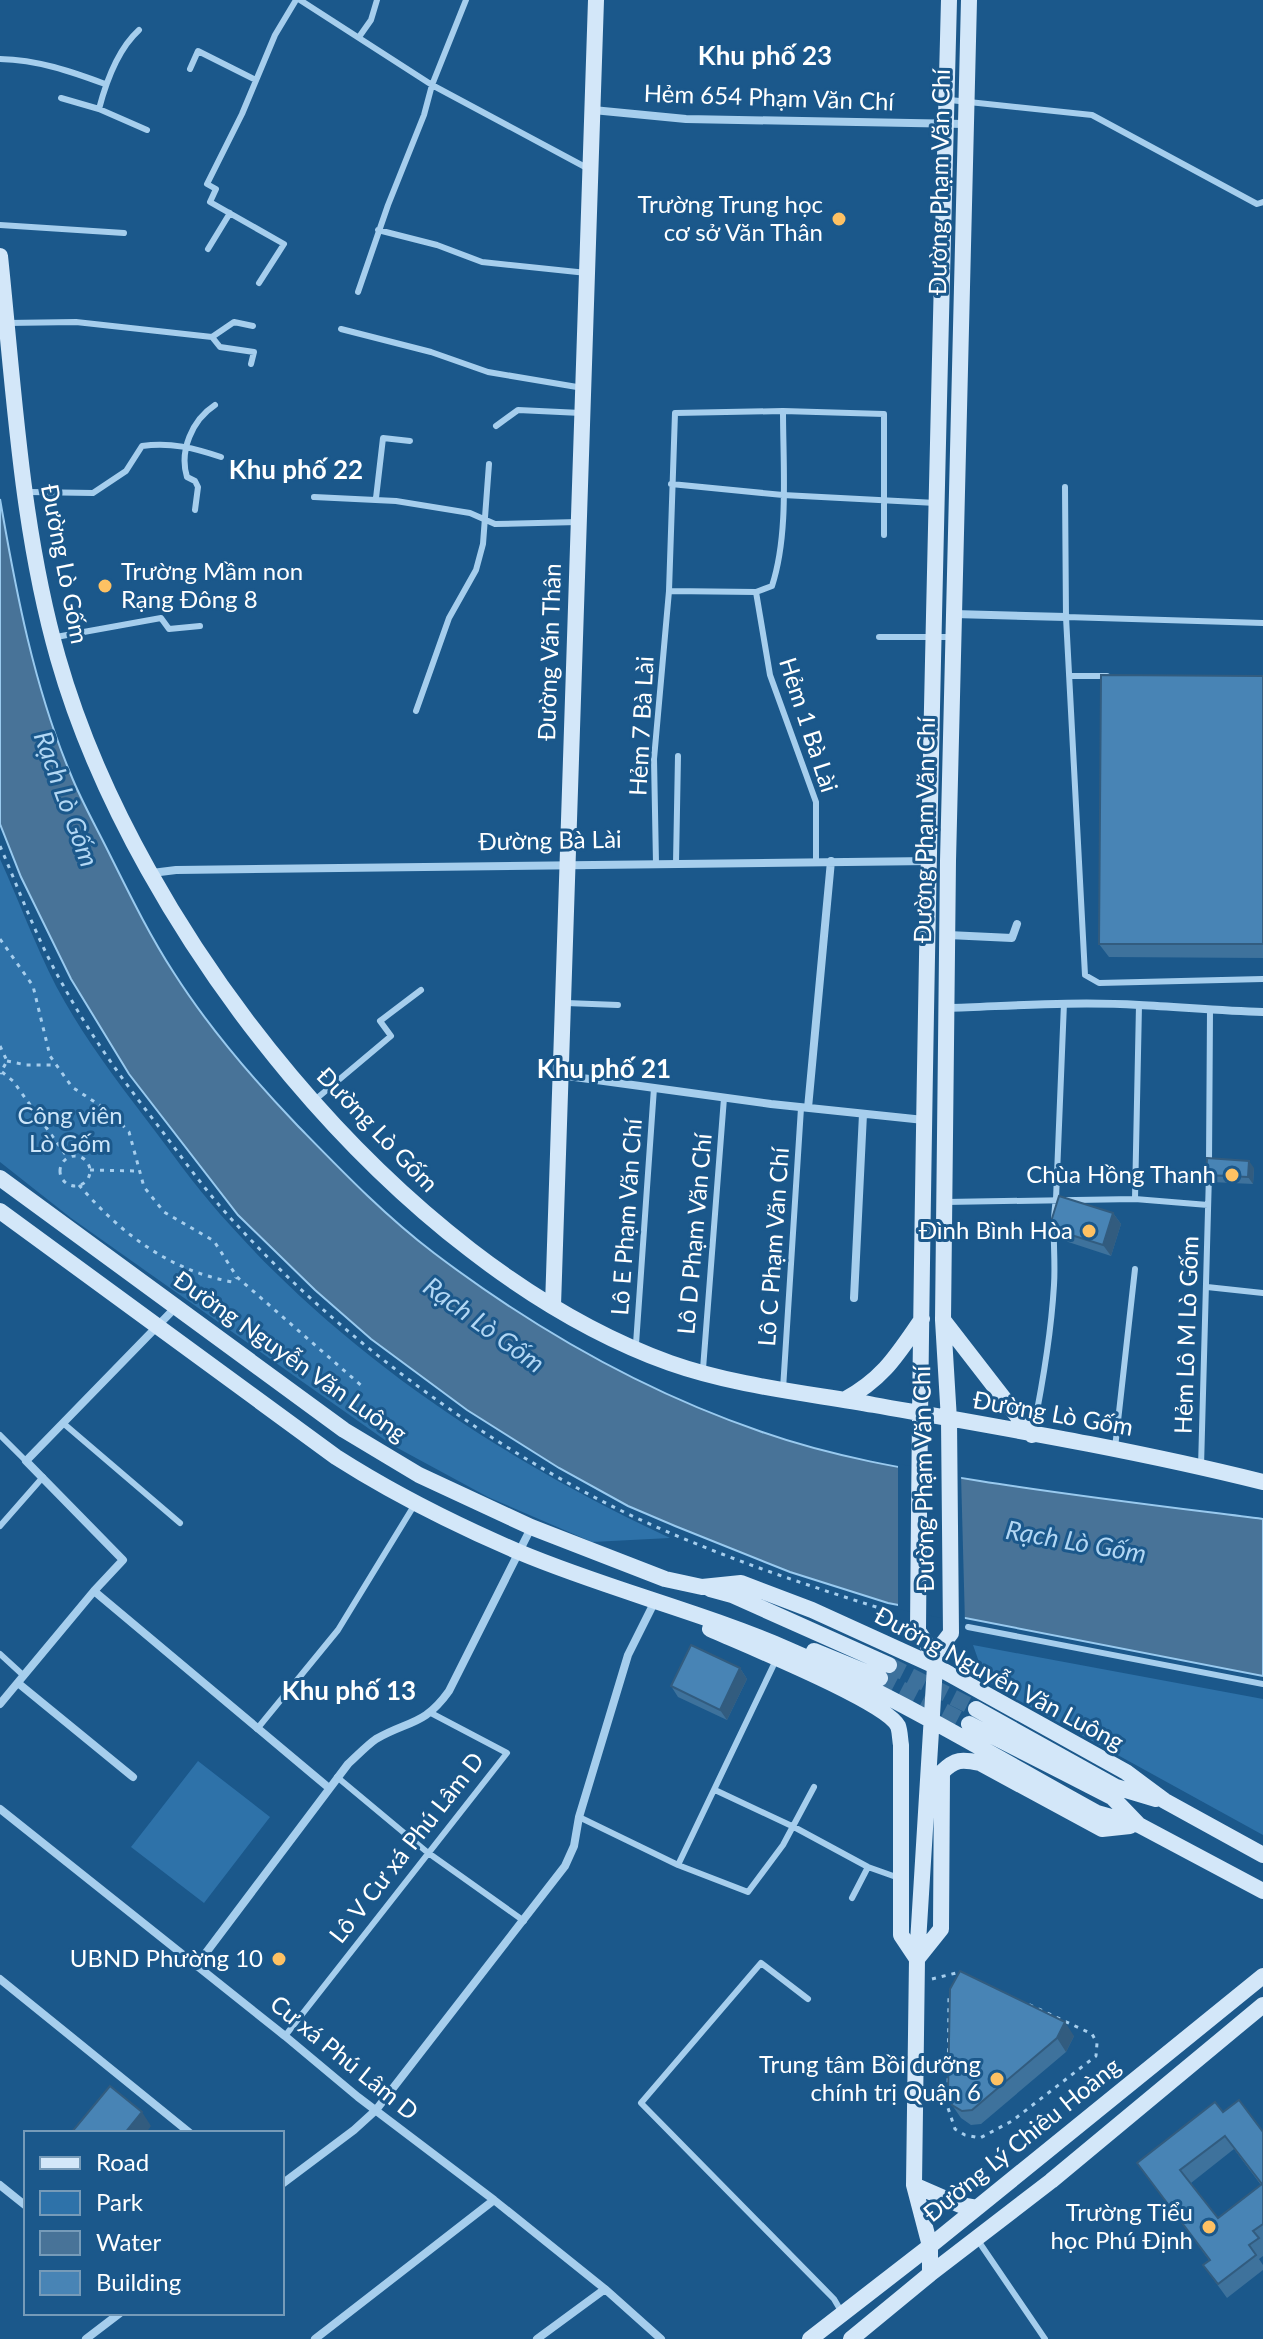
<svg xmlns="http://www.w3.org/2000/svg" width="1263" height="2339" font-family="Lato,sans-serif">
  <rect width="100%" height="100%" fill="#1b588b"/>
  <path fill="#2e72a9" d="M0 859C19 901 35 945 56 986 83 1037 120 1085 155 1131 179 1163 203 1196 230 1225 351 1360 507 1462 670 1538L592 1542 488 1497 392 1445 71 1218 0 1162Z
    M973 1645 1263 1699V1835L1005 1693 985 1679Z
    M198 1761 270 1817 204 1903 131 1847Z"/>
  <path fill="#487398" stroke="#99caef" stroke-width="2" d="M0 499C16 592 34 687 71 775 81 800 94 823 106 847 127 889 148 933 174 973 209 1028 252 1078 297 1125 341 1170 384 1215 434 1253 533 1328 645 1392 762 1432 833 1457 906 1469 980 1481 1074 1496 1168 1507 1263 1519V1676L888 1603 790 1572 675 1526 628 1506 559 1468 467 1410 371 1339 315 1290 238 1215 129 1074 71 979 21 877 0 824Z"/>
  <path fill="#1b588b" d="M898 1464 961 1474 965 1623 898 1609Z"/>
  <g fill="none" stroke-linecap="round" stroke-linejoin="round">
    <path stroke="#3d719c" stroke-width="16" stroke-dasharray="16 8" stroke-linecap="butt" d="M889 1665 976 1709
      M880 1678 969 1724"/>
    <path stroke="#a6ceed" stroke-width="3" stroke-dasharray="4 6" stroke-linecap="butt" d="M0 846C20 892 38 942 63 985 90 1035 124 1082 159 1127 183 1159 207 1193 235 1223 340 1338 485 1445 626 1513 710 1553 799 1583 889 1611
      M0 939 33 986 50 1056 72 1087 110 1112 129 1132 144 1187 164 1212 214 1241 237 1277 363 1387
      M0 1046 7 1061 0 1074
      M7 1061 26 1065H54
      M2 1072 13 1081 68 1158
      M60 1171a15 15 0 1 1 30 0a15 15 0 1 1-30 0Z
      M90 1170 138 1171
      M79 1185C120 1233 170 1271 233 1282L236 1278
      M932 1979 960 1972
      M952 1989 949 1995 948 2108 955 2129 965 2135 980 2138 1012 2121 1096 2056 1097 2043 1092 2034 1028 2004"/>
    <path stroke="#a6ceed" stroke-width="6" d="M300 0 432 85 587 168
      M359 37 371 20 377 0
      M0 59C38 60 70 71 105 84
      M190 69 198 51 256 80
      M61 98 99 109 147 130
      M950 100 1092 115 1257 204 1263 202
      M99 109C106 82 117 50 139 30
      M0 225 124 233
      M378 230 437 245 482 262 587 273
      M208 249 230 213
      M259 283 284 244 210 202 216 189 207 184 242 114 275 35 296 0
      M358 292 388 205 424 115 432 85 466 0
      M7 323 76 322 212 337
      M341 329 431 352 488 372 583 388
      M212 337 220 347 254 352 251 364
      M212 337 234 322 253 326
      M496 426 518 410 581 413
      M671 484 783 495 936 503
      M1065 487 1066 617 1085 975 1099 983 1263 979
      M29 492 93 493 126 471 142 446C171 442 194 448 221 457
      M314 497 396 501 470 513 495 524 578 522
      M376 498 383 438 410 441
      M195 510 198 487 195 481 187 477C179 451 192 420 215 405
      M669 591 756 592 772 586C789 534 783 466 783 411
      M756 592 770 675 816 802V861
      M1066 617 1263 623
      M56 637 161 618 169 629 200 626
      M879 637H951
      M1071 676H1107
      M416 711 449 618 476 570 483 544 489 464
      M656 863 654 759 669 591 675 413 783 411 884 414V535
      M676 863 678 756
      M566 1003 618 1005
      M316 1099 391 1036 380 1021 421 990
      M1209 1163 1210 1011
      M1135 1199 1139 1005
      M945 1202 1135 1199 1208 1205
      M1207 1287 1263 1293
      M636 1344 654 1088
      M703 1369 724 1098
      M783 1389 801 1108
      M63 1423 180 1523
      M1033 1431C1043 1382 1051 1335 1054 1285 1056 1256 1051 1228 1056 1199L1064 1003
      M0 1435 26 1461
      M1115 1448 1135 1269
      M1201 1467 1209 1174
      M0 1526 43 1477
      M968 1627 1263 1684
      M0 1654 24 1676
      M776 1660 678 1865 748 1892 783 1845 814 1787
      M257 1729 338 1630 415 1504
      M337 1777 427 1852 524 1921
      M715 1790 794 1827 868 1867 899 1878
      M579 1817 678 1865
      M852 1898 868 1867
      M808 1999 761 1963 641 2103 834 2299 841 2311
      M285 2036 507 1753 431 1713
      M977 2239 1045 2339"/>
    <path stroke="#a6ceed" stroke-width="8" d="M593 110 686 119 965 124
      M954 614 1066 617
      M152 873 176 870 931 861
      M948 935 1012 938 1017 924
      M947 1008C1011 1006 1075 1001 1139 1005 1181 1007 1221 1011 1263 1012
      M560 1075 771 1104 924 1120
      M808 1108 831 861
      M854 1298 863 1114
      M94 1591 329 1788
      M18 1683 133 1777
      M0 1704 94 1591 123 1560 26 1461 176 1307
      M0 1809 285 2036 358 2097 494 2200 605 2289 661 2339
      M196 1966 348 1764C357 1756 366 1746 376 1739 409 1720 424 1726 449 1691L531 1528
      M0 1979 190 2133
      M282 2184 354 2130 376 2110 565 1866 574 1846 579 1817 628 1655 655 1601
      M0 2185 26 2206
      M86 2339 120 2313
      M315 2339 494 2200
      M537 2339 605 2289"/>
    <path stroke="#d3e7f9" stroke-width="16" d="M0 256C14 390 21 528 58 658 136 932 398 1265 670 1363 735 1386 807 1393 874 1405 1004 1428 1135 1450 1263 1482
      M0 1178 344 1430 419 1475 531 1527 665 1579 702 1587 741 1583 812 1610 935 1666 1126 1772 1165 1801 1263 1855
      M0 1211 336 1457C394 1494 456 1525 519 1552 607 1589 699 1611 787 1649 894 1695 995 1757 1097 1813L1139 1825 1263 1891
      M553 1306 596 0
      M943 1320 1032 1435
      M844 1400C884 1378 897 1355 922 1319
      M710 1589 732 1595 889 1665
      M710 1629C743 1644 885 1701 898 1726 900 1731 900 1740 901 1745V1935L917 1959 941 1929 942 1772C955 1759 962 1759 980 1763L1102 1829 1130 1826
      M814 1651 880 1678
      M934 1655 951 1633 949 1420 943 1320 948 861 969 0
      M976 1709 1116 1787 1156 1799
      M969 1724 1112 1797 1138 1824
      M914 2185 960 2205 977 2208
      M930 2274V2246L914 2185 917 1959 935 1666 934 1655 918 1631C922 1087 935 543 949 0
      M810 2339 930 2246 1263 1976
      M851 2339 930 2274 1051 2181 1263 2005"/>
  </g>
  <path fill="#3e729c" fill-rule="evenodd" d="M1263 676V958L1109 957 1099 944Z
    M1254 1168 1253 1184 1211 1182 1206 1175Z
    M1113 1213 1121 1224 1111 1256 1056 1238 1049 1228Z
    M740 1668 747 1679 727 1720 678 1697 671 1686Z
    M950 1989 1074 2036 1066 2052 981 2124 971 2125 961 2118 952 2105Z
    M1223 2112 1263 2132V2256L1259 2259 1263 2265V2270L1227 2298 1203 2265 1209 2260 1137 2163ZM1234 2149 1261 2185 1218 2218 1191 2183Z"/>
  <path fill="#325c7f" d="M1249 1161 1254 1168 1253 1184 1248 1177Z
    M1113 1213 1121 1224 1111 1256 1103 1245Z
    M740 1668 747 1679 727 1720 720 1710Z
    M1065 2022 1074 2036 1066 2052 1057 2038Z
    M142 2112 151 2126 146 2133H125Z"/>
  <path fill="#4884b5" stroke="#325c7f" stroke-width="2" fill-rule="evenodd" d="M1101 675 1263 676V944H1099Z
    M1207 1158 1249 1161 1248 1177 1206 1175Z
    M1059 1196 1113 1213 1103 1245 1049 1228Z
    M691 1645 740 1668 720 1710 671 1686Z
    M960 1971 1065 2022 1057 2038 972 2110 962 2111 952 2105 948 2092 950 1989Z
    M110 2086 142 2112 125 2133H71Z
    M1239 2100 1263 2132V2224L1253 2231 1259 2238 1249 2245 1256 2255 1218 2284 1203 2265 1210 2260 1137 2163 1215 2102 1223 2112ZM1225 2136 1262 2184 1218 2218 1180 2170Z"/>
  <g fill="#fec163" stroke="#1b588b" stroke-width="3">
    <circle cx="839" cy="219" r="8"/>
    <circle cx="105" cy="586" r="8"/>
    <circle cx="1232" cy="1175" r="8"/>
    <circle cx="1089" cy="1231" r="8"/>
    <circle cx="279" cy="1959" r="8"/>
    <circle cx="997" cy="2079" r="8"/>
    <circle cx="1209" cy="2227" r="8"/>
  </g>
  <g text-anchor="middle" stroke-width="6" stroke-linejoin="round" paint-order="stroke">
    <g font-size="24" fill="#fff" stroke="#1b588b">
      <text transform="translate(769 98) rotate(2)" y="8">Hẻm 654 Phạm Văn Chí</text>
      <text transform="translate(940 182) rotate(-89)" y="8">Đường Phạm Văn Chí</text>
      <text transform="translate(64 564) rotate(79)" y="8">Đường Lò Gốm</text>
      <text transform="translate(550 652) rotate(-88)" y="8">Đường Văn Thân</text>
      <text transform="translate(808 725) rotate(72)" y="8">Hẻm 1 Bà Lài</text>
      <text transform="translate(642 726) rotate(-87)" y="8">Hẻm 7 Bà Lài</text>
      <text transform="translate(925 830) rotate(-89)" y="8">Đường Phạm Văn Chí</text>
      <text transform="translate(550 841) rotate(-1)" y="8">Đường Bà Lài</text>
      <text transform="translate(377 1130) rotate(46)" y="8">Đường Lò Gốm</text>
      <text transform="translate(627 1217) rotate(-86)" y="8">Lô E Phạm Văn Chí</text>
      <text transform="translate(695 1234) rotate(-85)" y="8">Lô D Phạm Văn Chí</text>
      <text transform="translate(774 1247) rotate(-86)" y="8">Lô C Phạm Văn Chí</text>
      <text transform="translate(1187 1335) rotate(-88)" y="8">Hẻm Lô M Lò Gốm</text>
      <text transform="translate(290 1357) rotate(35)" y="8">Đường Nguyễn Văn Luông</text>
      <text transform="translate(1053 1414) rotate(10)" y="8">Đường Lò Gốm</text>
      <text transform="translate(924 1479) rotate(-91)" y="8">Đường Phạm Văn Chí</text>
      <text transform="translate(999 1679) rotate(28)" y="8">Đường Nguyễn Văn Luông</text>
      <text transform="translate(407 1848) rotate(-52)" y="8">Lô V Cư xá Phú Lâm D</text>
      <text transform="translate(344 2058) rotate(39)" y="8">Cư xá Phú Lâm D</text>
      <text transform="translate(1022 2140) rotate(-39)" y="8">Đường Lý Chiêu Hoàng</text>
    </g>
    <g font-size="24" fill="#fff" stroke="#1b588b" text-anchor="end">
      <text x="823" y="213">Trường Trung học<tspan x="823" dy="28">cơ sở Văn Thân</tspan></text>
      <text x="121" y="580" text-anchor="start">Trường Mầm non<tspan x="121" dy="28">Rạng Đông 8</tspan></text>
      <text x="1216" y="1183">Chùa Hồng Thanh</text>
      <text x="1073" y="1239">Đình Bình Hòa</text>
      <text x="263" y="1967">UBND Phường 10</text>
      <text x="981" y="2073">Trung tâm Bồi dưỡng<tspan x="981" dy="28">chính trị Quận 6</tspan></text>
      <text x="1193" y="2221">Trường Tiểu<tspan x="1193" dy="28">học Phú Định</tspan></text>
    </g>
    <g font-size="24" fill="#cce5f9" stroke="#1b588b">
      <text x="70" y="1124">Công viên<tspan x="70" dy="28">Lò Gốm</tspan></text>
    </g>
    <g font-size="26" font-weight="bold" fill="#fff" stroke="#1b588b">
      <text x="765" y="65">Khu phố 23</text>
      <text x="296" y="479">Khu phố 22</text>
      <text x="604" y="1078">Khu phố 21</text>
      <text x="349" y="1700">Khu phố 13</text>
    </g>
    <g font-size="26" font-style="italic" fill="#b2d7f4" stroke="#1b588b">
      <text transform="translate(66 799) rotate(70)" y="9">Rạch Lò Gốm</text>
      <text transform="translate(484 1325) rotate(36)" y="9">Rạch Lò Gốm</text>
      <text transform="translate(1076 1542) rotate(10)" y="9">Rạch Lò Gốm</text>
    </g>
  </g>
  <rect x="24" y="2131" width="260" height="184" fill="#1b588b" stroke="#769bb9" stroke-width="2"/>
  <rect x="40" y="2157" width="40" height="12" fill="#d3e7f9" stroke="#769bb9" stroke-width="2"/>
  <text x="96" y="2171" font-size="24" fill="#ffffff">Road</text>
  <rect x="40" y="2191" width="40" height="24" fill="#2e72a9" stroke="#769bb9" stroke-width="2"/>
  <text x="96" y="2211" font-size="24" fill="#ffffff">Park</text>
  <rect x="40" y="2231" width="40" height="24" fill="#487398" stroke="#769bb9" stroke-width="2"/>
  <text x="96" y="2251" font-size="24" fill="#ffffff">Water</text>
  <rect x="40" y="2271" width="40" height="24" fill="#4884b5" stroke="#769bb9" stroke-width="2"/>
  <text x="96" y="2291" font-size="24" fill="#ffffff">Building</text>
</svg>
